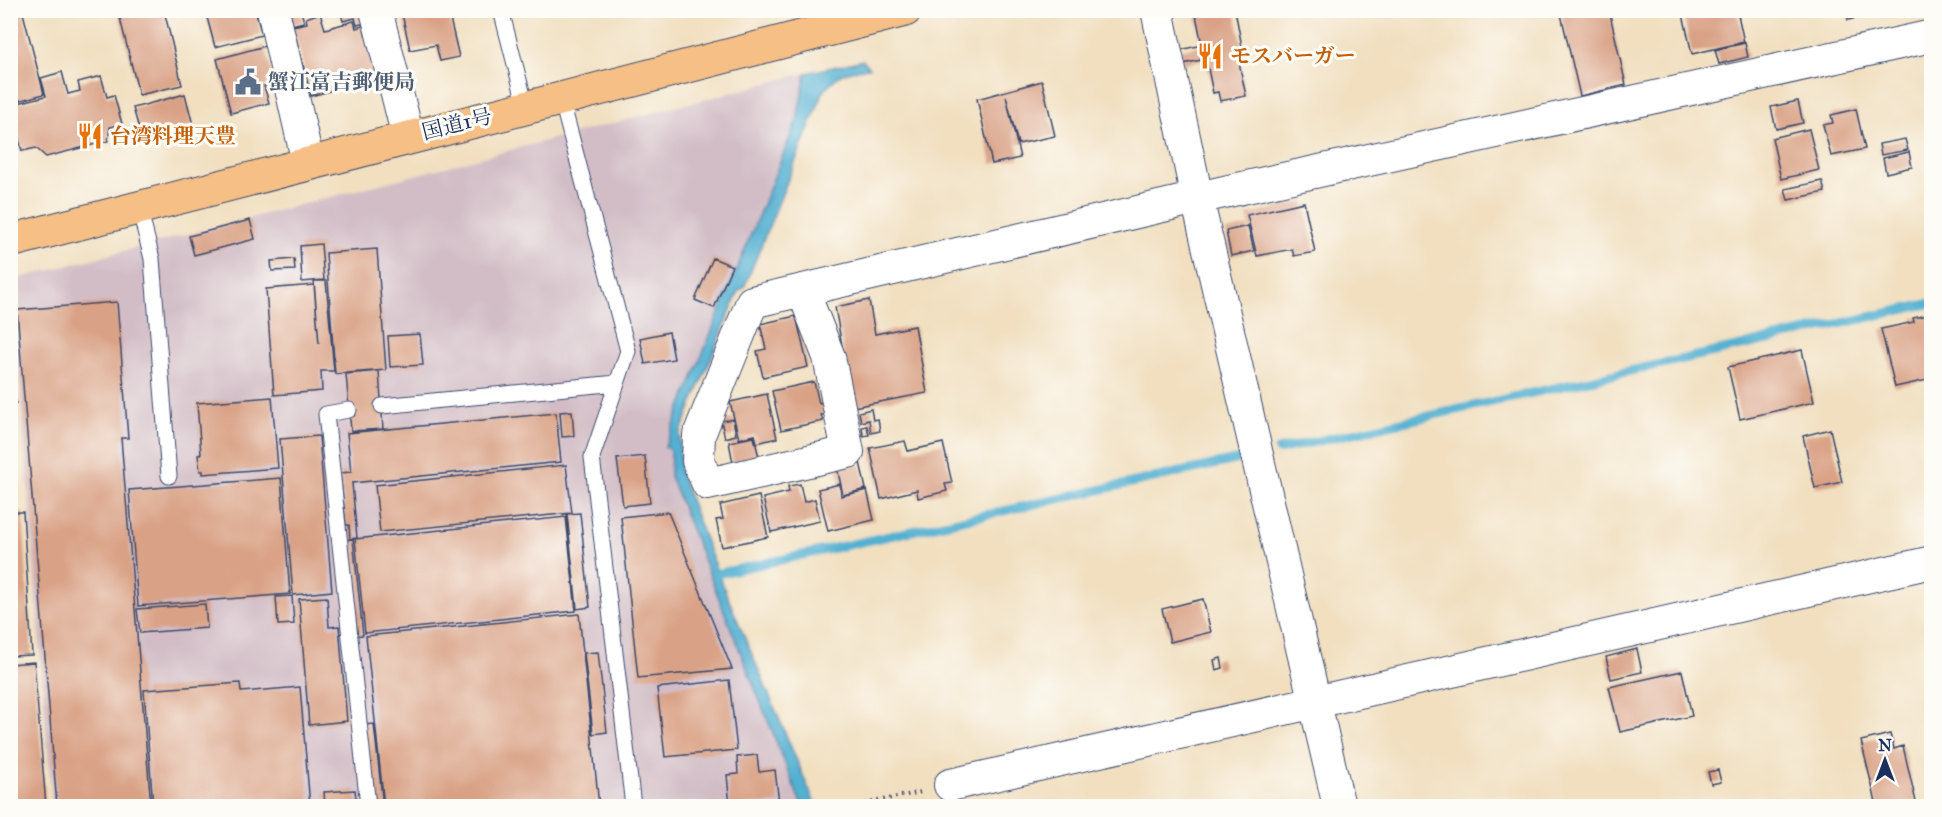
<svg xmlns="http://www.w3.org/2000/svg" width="1942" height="817" font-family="'IM FELL Great Primer','Noto Serif JP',serif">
  <rect width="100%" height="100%" fill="#fdfcf7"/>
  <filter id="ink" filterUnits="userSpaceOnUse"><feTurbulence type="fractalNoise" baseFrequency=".0167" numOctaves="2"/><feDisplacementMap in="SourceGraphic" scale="12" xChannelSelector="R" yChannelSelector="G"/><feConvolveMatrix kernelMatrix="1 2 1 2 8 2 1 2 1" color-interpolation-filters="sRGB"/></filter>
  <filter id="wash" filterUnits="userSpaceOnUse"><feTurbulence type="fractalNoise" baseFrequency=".008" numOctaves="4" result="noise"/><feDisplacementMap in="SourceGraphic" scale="24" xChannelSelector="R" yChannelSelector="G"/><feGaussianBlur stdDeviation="1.35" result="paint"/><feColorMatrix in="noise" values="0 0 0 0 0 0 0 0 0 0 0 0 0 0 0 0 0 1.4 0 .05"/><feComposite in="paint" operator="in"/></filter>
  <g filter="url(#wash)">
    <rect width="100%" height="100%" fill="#f1dfc0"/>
    <path fill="#d2bdc6" d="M806 73 797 120 671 451 670 477 802 806H52L12 280Z"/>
    <path fill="#53b0d1" stroke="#377098" stroke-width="1.5" d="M863 60 869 68C848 70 835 74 823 93L744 288 739 290 680 434V473L718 574 816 806H802L670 476 671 451 665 447 797 120 806 73Z"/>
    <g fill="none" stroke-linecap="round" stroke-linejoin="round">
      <path stroke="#53b0d1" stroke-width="9" d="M1056 14 1070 10
        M1278 450 1932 303
        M716 574 1240 459"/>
    </g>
    <g id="blocks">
      <path fill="#d9a185" d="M118 10H164L182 85 139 95Z
        M205 10H255L262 35 215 47Z
        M355 10H362L365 23 357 25 355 18 343 21 341 14Z
        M417 10H448L459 57 440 61 436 45 410 50 402 14Z
        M1195 10H1235L1243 52 1237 53 1246 96 1220 101 1218 92 1213 93 1206 59 1183 64 1180 50 1202 45Z
        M1560 10H1609L1626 85 1580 96Z
        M1682 10H1737L1744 42 1692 54Z
        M1846 10H1886V11L1848 20Z
        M301 11 304 22 292 25 289 14Z
        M23 13 44 94 10 103V17Z
        M320 13 325 29 354 21 356 28 366 25 380 77 311 96 293 26 307 23 306 18Z
        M1745 43 1748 57 1719 64 1715 50Z
        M265 46 274 83 264 86 269 103 231 113 217 59Z
        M62 72 68 94 80 91 78 82 101 76 107 97 114 95 122 124 110 127 108 141 46 157 36 148 22 151 10 105 46 96 41 78Z
        M1042 81 1055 136 1018 144 1006 96 1020 158 992 164 977 99Z
        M185 94 193 125 142 139 133 108Z
        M1798 101 1803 123 1776 129 1771 107Z
        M1856 109 1865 149 1831 156 1823 125 1833 123 1831 115Z
        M1809 129 1819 170 1781 179 1772 138Z
        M1905 139 1908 150 1881 155 1879 144Z
        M1909 152 1912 167 1886 173 1883 158Z
        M1822 181 1825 192 1788 200 1785 189Z
        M1304 202 1315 252 1294 256 1292 249 1257 256 1247 215Z
        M250 220 255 239 194 255 189 236Z
        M1248 226 1254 251 1231 256 1226 231Z
        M321 244 324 280 302 282 300 246Z
        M377 249 386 370 335 374 326 253Z
        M713 258 732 266 714 308 695 300Z
        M294 259 295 270 272 271 271 261Z
        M314 281H326L334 371H321L322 391 274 395 266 289 314 285 319 344Z
        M869 300 875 334 915 326 927 393 853 407 835 307Z
        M117 302 128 438H121L151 806H57L17 310Z
        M1932 314V379L1895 387 1881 329 1914 322 1913 318Z
        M796 316 808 367 763 377 757 351 766 349 760 324Z
        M669 332 674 359 645 364 640 338Z
        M420 334 423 365 390 367 388 336Z
        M1802 350 1814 402 1740 419 1728 367Z
        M10 352 16 403H10Z
        M379 371 383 429 351 431 346 374Z
        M814 382 819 403 823 402 826 414 821 415 823 421 781 430 772 391Z
        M767 394 777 438 757 443 755 435 739 439 730 402Z
        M272 397 278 468 203 474V471H200L198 455 201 454 197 403Z
        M871 409 873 420 878 419 880 431 871 433 869 420 861 422 859 412Z
        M572 411 574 436 562 437 560 412Z
        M556 413 561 462 352 483 357 538 350 539 349 525H346L340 473 351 472 347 433Z
        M733 419 736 435 725 438 721 421Z
        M867 426 869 435 863 436 862 427Z
        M1830 429 1842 482 1815 488 1803 436Z
        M319 436 332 591 293 595 280 439Z
        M754 437 759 457 733 463 729 442Z
        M905 441 908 451 943 443 952 483 945 484 947 491 918 498 917 490 881 499 870 448Z
        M645 456 650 503 623 506 617 459Z
        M860 462 866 489 843 495 837 467Z
        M566 465 572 513 380 532 375 485Z
        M281 478 290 594 138 606 129 490Z
        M800 484 804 502 815 499 820 521 771 532 763 498 789 492 788 486Z
        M840 484 841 496 867 490 874 520 828 531 818 489Z
        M759 496 768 537 722 547 716 520 723 519 720 505Z
        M10 512H23L32 655 10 656Z
        M668 512 732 669 638 678 621 517Z
        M580 513 590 607 577 609 567 514Z
        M566 517 576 611 365 633 355 539Z
        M353 539 363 635 352 636 343 540Z
        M292 596 294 624 278 625 276 597Z
        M327 597 329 627 339 626 347 721 309 725 299 599Z
        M1203 599 1211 632 1170 642 1162 609Z
        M205 604 207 628 140 633 137 609Z
        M579 614 599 806H384L366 636Z
        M1637 649 1642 672 1611 679 1606 657Z
        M598 652 607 732 593 734 584 653Z
        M1221 658 1223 668 1216 670 1214 660Z
        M34 662 46 806H10V664Z
        M1682 671 1692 716 1620 732 1609 687Z
        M729 680 737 750 665 757 657 688Z
        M240 683 241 692 300 687 310 806H153L144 690Z
        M374 724 383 806H372L364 725Z
        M1890 734 1894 749 1903 746 1917 806H1877L1861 741Z
        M757 755 759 772 775 770 779 803 730 806 727 775 738 774 737 757Z
        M1718 770 1721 782 1711 784 1708 772Z
        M355 790 357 806H325L324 792Z
        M717 803V806H701V805Z"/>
    </g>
  </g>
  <g filter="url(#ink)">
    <use href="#blocks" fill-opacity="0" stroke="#3b496d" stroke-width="1.5"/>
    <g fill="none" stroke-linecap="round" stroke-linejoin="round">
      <g stroke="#3b496d" stroke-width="17">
        <path id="lane" d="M496 10 502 14 526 107
          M561 98 628 351 592 457 633 806
          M139 207 152 259 169 476
          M382 406 617 383
          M349 410 326 414 368 806"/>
      </g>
      <g stroke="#3b496d" stroke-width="34">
        <path id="street" d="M273 10 308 163
          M376 10 408 137
          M1157 10 1197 198 1339 806
          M803 291 829 357 848 452 708 484 698 461 699 435 752 302 1197 198 1932 36
          M950 785 1932 562"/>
      </g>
      <g stroke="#3b496d" stroke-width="35">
        <path id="highway" d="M10 241 905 10"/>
      </g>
      <path stroke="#3b496d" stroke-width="4" stroke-dasharray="1.5 4.5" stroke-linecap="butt" d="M854 806 921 792"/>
      <use href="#lane" stroke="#fff" stroke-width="15"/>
      <use href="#street" stroke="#fff" stroke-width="32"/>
      <use href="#highway" stroke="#f5bf86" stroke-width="33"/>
    </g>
  </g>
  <defs>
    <g id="restaurant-bare" transform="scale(2.07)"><path d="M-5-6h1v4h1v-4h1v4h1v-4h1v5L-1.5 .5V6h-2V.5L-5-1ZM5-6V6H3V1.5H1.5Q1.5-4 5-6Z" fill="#e8710a" stroke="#fdfcf7" stroke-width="2.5" paint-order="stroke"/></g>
    <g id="civic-bare" transform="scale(2.07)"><path d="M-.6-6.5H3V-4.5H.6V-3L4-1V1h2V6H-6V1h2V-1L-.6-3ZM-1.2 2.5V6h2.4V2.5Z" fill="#5c6f8a" stroke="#fdfcf7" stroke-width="2.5" paint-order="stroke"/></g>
  </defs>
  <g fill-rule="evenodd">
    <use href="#restaurant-bare" x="1210" y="56"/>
    <use href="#civic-bare" x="248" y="82"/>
    <use href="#restaurant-bare" x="90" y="136"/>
  </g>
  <g text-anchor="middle" stroke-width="6" stroke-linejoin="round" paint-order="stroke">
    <g font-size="21" font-weight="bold" fill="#c56008" stroke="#fdfcf7" text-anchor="start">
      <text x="1230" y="63">モスバーガー</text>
      <text x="110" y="143">台湾料理天豊</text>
    </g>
    <g font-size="21" font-weight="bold" fill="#4e5e75" stroke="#fdfcf7" text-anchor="start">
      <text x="268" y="89">蟹江富吉郵便局</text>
    </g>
    <g font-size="21" fill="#1b2f5e" stroke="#fdfcf7">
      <text transform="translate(457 124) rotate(-14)" y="7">国道1号</text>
    </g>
  </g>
  <rect width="1942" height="817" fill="none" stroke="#fdfcf7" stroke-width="36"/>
  <g transform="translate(1885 760)" stroke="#fdfcf7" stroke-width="4.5" paint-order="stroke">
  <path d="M0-4.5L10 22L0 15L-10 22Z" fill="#1b2f5e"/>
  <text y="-9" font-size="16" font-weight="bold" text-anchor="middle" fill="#1b2f5e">N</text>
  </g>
</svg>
